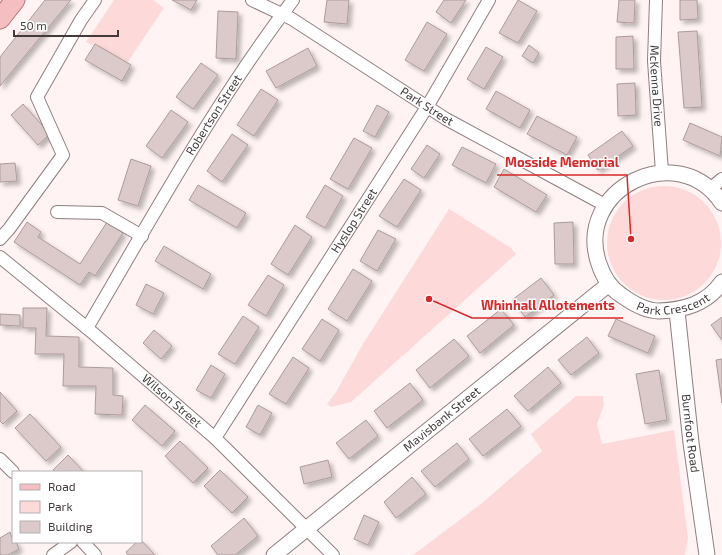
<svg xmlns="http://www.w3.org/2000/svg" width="722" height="555" font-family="'Exo 2',sans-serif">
  <defs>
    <filter id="shadow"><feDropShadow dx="3.5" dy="3.5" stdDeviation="2" flood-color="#0004"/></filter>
  </defs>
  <rect width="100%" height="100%" fill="#fff3f3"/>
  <path fill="#fed9da" d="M114 0H153L164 8 127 63 86 42Z
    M607 243a57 57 0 1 1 114 0a57 57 0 1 1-114 0Z
    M449 209 511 248 516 254 351 402 331 407 327 404 336 392 363 344Z
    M576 396H603L604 405 597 424 602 444 674 430 688 538 685 555H413L481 504 542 451 531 434Z"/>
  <path fill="#dccaca" stroke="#ad9b9b" filter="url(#shadow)" d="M45 0H71L0 86V57Z
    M172 0H197L191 10Z
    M327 0H349L347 24 324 22Z
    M444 0H466L451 23 436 12Z
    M518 0 537 11 518 43 499 33Z
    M619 0H635L634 23 617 22Z
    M680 0H697L698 19 680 20Z
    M218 11 238 12 236 59 216 58Z
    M427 22 447 34 424 71 405 60Z
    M697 31 702 107 684 108 678 32Z
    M633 36 634 69H616V37Z
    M95 44 131 65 122 81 85 60Z
    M529 45 539 53 533 63 522 56Z
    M486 47 503 57 484 89 467 79Z
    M308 48 317 66 276 88 266 71Z
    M201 63 218 75 193 109 176 97Z
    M635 83 636 115 618 116 617 84Z
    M261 89 278 100 254 136 237 125Z
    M496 91 530 110 520 128 486 109Z
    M23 104 50 134 38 145 11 115Z
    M377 105 389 112 375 137 363 131Z
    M171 110 188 122 162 158 146 146Z
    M537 116 577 137 567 155 527 134Z
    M690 123 722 137 720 156 683 140Z
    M622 131 633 146 598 170 588 155Z
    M232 134 248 145 222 182 207 171Z
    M354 138 372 148 348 189 330 179Z
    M427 145 440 154 424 178 411 169Z
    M462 147 496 164 486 183 452 165Z
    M131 159 151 166 138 206 118 200Z
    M15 163 17 181 0 182V164Z
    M504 169 547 195 536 212 494 187Z
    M404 179 421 190 397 227 379 216Z
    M198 185 246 213 237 228 189 200Z
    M325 185 343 196 325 228 306 217Z
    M27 222 41 232 38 237 80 264 107 222 123 233 95 276 89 272 80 285 14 242Z
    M573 222 574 264H555L554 223Z
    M295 225 312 237 288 275 271 264Z
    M378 230 396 239 377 271 360 261Z
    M164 246 211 274 203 289 155 261Z
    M353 269 372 281 347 321 328 309Z
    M268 275 284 285 266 316 248 305Z
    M541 278 554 295 525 317 512 300Z
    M146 284 164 293 153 314 136 305Z
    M23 308H47L46 336 79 337V367L113 368V395L123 396 122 415 95 414 96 386H63L64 354H35L36 328H23Z
    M501 309 514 325 480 353 467 336Z
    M0 314 20 315V326L0 325Z
    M243 316 259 327 235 364 218 354Z
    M722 317V340L711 325Z
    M322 319 339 330 320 361 302 349Z
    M616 319 655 336 648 353 608 336Z
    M154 330 172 346 161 359 143 343Z
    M587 337 599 353 571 375 558 360Z
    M454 339 469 356 430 388 416 370Z
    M293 357 309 368 286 404 269 394Z
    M722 359V403L716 360Z
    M211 365 225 374 211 398 196 390Z
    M548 367 561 383 528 411 514 396Z
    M659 370 667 420 645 424 636 374Z
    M410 383 423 400 387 428 374 411Z
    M0 392 17 411 3 424 0 421Z
    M145 405 175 431 162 446 132 420Z
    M258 405 272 413 260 435 246 427Z
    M507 409 521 426 483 456 469 439Z
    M30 414 61 447 46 461 15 428Z
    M366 420 378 436 349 459 336 443Z
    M180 441 208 468 193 483 165 456Z
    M457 443 469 459 435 487 421 471Z
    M68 455 84 472H55L53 470Z
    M328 460 332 477 304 484 300 467Z
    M220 470 248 497 232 513 204 486Z
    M412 477 426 494 396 518 384 502Z
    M364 515 379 522 368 545 354 539Z
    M244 518 258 536 235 555H218L211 546Z
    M10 532 13 542H16L19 549 8 555H0V538Z
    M141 540 155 555H128L126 552 137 542H141Z"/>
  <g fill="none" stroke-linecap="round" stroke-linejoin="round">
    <g stroke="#8f7e7f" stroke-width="14">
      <g id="minor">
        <path id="s1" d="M252 0 292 19 446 119 605 205"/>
        <path id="s2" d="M656 0 654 61 662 172"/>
        <path d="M710 189 722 179"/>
        <path d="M57 212 102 213 142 236"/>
        <path d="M0 239 9 229 63 155 37 97 81 20 95 0"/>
        <path id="s3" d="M0 257 87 328 215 438 333 555"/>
        <path id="s4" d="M87 328C152 218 215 102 293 0"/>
        <path id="s5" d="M215 438 427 107 489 0"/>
        <path d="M0 459 13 472"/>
        <path d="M83 542 95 555"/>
        <path d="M53 555 71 542"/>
      </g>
    </g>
    <g stroke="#8f7e7f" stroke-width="17">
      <g id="tertiary">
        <path id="s6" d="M722 203C678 137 573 189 599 264 603 276 610 288 621 295 632 303 645 311 659 311 684 310 707 304 722 282"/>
        <path id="s7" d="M677 311 691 443 707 555"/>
        <path id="s8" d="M274 555 609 284"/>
      </g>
    </g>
    <g stroke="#b27478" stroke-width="21">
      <path id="primary" d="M0 19 15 0"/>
    </g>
    <use href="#minor" stroke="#fff" stroke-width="12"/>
    <use href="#tertiary" stroke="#fff" stroke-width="15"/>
    <use href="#primary" stroke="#f5bfc2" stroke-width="19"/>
  </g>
  <g text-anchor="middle" stroke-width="3" stroke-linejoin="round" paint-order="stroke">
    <g font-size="12" fill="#423a3a" stroke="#fff">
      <text dy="4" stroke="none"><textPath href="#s2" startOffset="86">McKenna Drive</textPath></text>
      <text dy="4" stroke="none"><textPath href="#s1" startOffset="205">Park Street</textPath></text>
      <text dy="4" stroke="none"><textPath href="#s4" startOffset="248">Robertson Street</textPath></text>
      <text dy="4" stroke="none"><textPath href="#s5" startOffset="258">Hyslop Street</textPath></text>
      <text dy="4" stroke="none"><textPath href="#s6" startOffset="294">Park Crescent</textPath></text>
      <text dy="4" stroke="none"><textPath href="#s3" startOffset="224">Wilson Street</textPath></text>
      <text dy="4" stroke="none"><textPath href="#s8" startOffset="216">Mavisbank Street</textPath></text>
      <text dy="4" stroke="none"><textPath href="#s7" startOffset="123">Burnfoot Road</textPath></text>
    </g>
  </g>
  <path fill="none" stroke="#d62828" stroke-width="1.5" d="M631 239L627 175H497M429 299L472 318H623"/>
  <g fill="#d62828" stroke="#fff" stroke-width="1.5">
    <circle cx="631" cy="239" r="4"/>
    <circle cx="429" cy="299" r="4"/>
  </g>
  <g font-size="13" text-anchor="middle" font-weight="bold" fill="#d62828" stroke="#fff" stroke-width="3" stroke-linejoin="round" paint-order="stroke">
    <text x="562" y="167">Mosside Memorial</text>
    <text x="548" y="310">Whinhall Allotements</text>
  </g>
  <rect x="12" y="471" width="130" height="72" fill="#ffffff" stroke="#b3b0b0"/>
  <rect x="20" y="484" width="20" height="6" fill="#f5bfc2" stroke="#b3b0b0"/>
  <text x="48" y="491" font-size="12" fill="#423a3a">Road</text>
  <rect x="20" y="501" width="20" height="12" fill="#fed9da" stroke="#b3b0b0"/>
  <text x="48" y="511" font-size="12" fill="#423a3a">Park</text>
  <rect x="20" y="521" width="20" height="12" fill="#dccaca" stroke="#b3b0b0"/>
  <text x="48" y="531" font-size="12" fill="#423a3a">Building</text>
  <path d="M14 30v6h104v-6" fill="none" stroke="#423a3a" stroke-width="2"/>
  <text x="20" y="30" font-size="12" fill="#423a3a" stroke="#ffffff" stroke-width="3" paint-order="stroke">50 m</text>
</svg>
